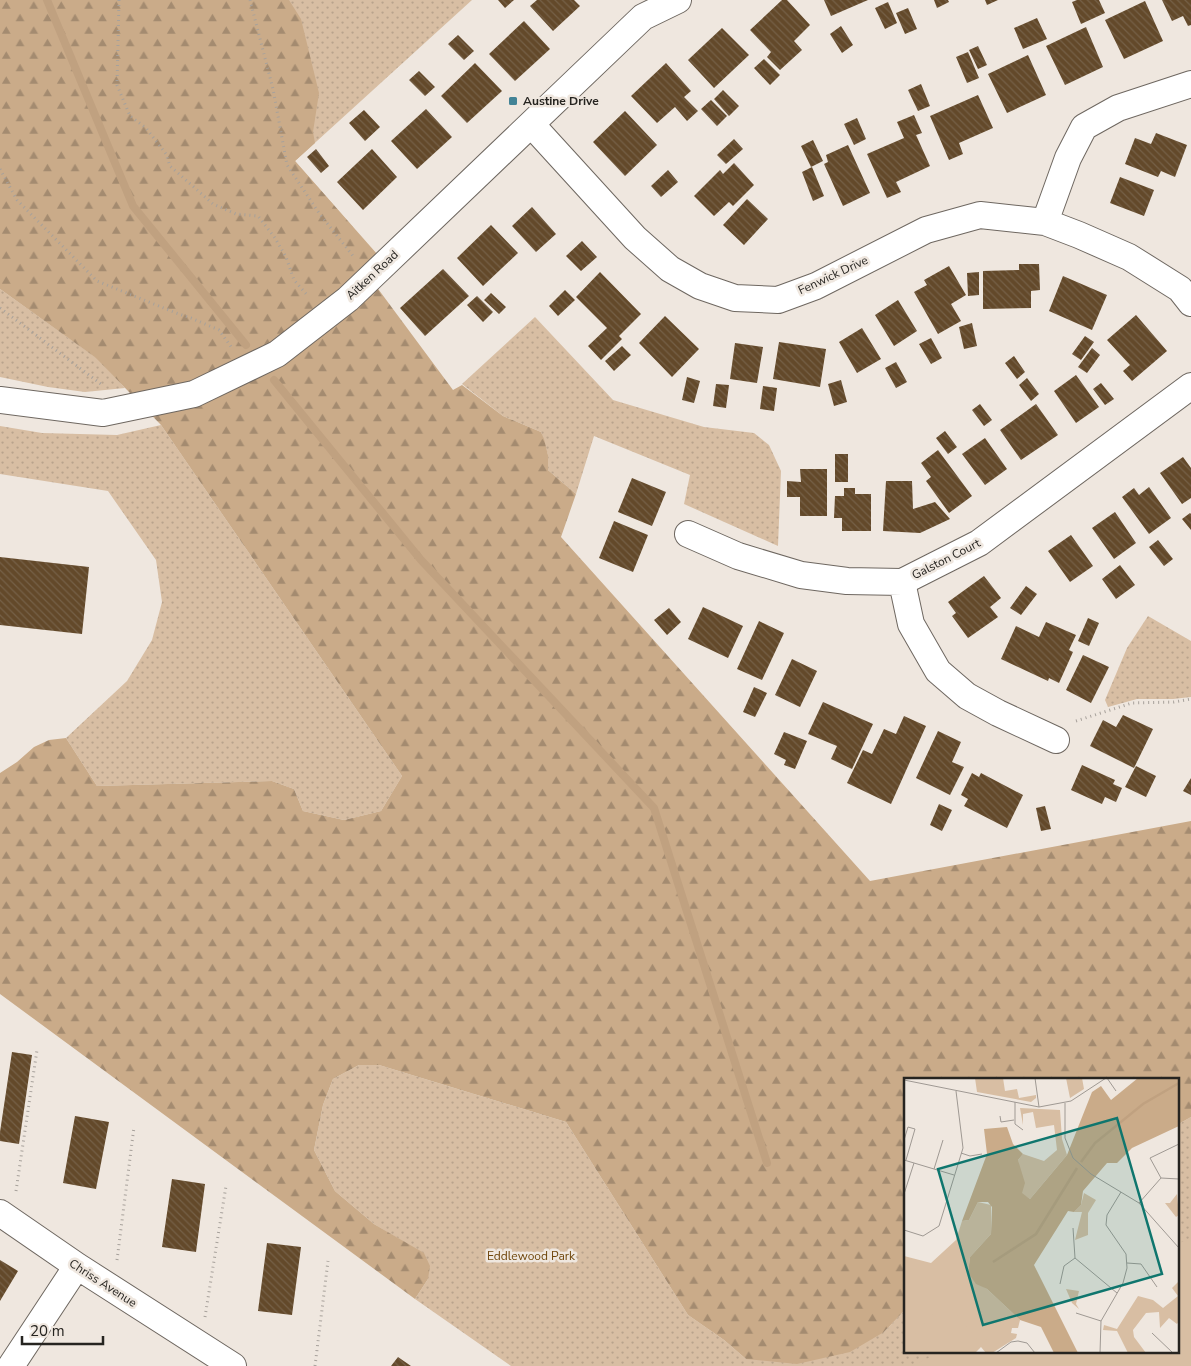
<svg xmlns="http://www.w3.org/2000/svg" width="1191" height="1366" font-family="'Nunito Sans',sans-serif">
  <defs>
    <pattern id="grass-dots" width="8" height="8" patternUnits="userSpaceOnUse" patternTransform="scale(1.25)"><rect width="8" height="8" fill="#d8bea3"/><path d="M2 2h.1M6 6h.1" fill="none" stroke="#b9a38c" stroke-width="1.8" stroke-linecap="round"/></pattern>
    <pattern id="forest-firs" width="22" height="20" patternUnits="userSpaceOnUse" patternTransform="scale(1.25)"><rect width="22" height="20" fill="#caab89"/><path d="M5 1l3.5 6h-7zM16 11l3.5 6h-7z" fill="#a48b70"/></pattern>
    <pattern id="building-back-hatch" width="6" height="6" patternUnits="userSpaceOnUse" patternTransform="scale(1.25)"><rect width="6" height="6" fill="#63492a"/><path d="M-1 5l2 2M0 0l6 6M5-1l2 2" fill="none" stroke="#756047"/></pattern>
  </defs>
  <rect width="100%" height="100%" fill="#efe7df"/>
  <path fill="url(#grass-dots)" d="M0 0H472L295 161 353 227 97 358 125 388 85 392 48 387 0 377V289L95 357Z
    M535 317 613 400 704 427 754 433 769 445 781 471 778 546 684 504 690 475 594 436 576 494 548 470V455L541 432 503 416 462 384Z
    M161 425 402 776 381 811 344 820 303 811 294 789 272 781 97 786 66 738 127 681 152 640 162 602 156 560 108 491 0 474V426L42 433 117 435Z
    M1148 616 1191 641V697L1173 699H1137L1108 707 1105 700 1127 648Z
    M359 1065H379L566 1122 688 1315 724 1340 746 1359 884 1332 905 1310V1352H1177V1125L1191 1117V1366H511L415 1299 428 1279 424 1254 374 1224 335 1191 314 1150 323 1105 333 1079Z"/>
  <path fill="url(#forest-firs)" d="M0 0H289L301 19 319 93 313 132 315 143 295 161 385 263 370 278 453 390 462 385 503 416 541 432 544 439 548 455V470L576 494 561 537 870 881 1191 821V1117L1177 1125V1080H905V1310L884 1332 850 1352 797 1364 746 1359 724 1340 688 1315 566 1122 379 1065H359L333 1079 323 1105 314 1150 335 1191 374 1224 424 1253 430 1266 428 1279 415 1299 0 994V773L17 762 34 747 49 740 66 738 97 786 272 781 294 789 303 811 344 820 381 811 402 776 161 425 96 358 0 289Z"/>
  <path fill="#d8bea3" d="M1191 1238V1366H911L941 1352H1177V1244Z"/>
  <g fill="none" stroke-linecap="round" stroke-linejoin="round">
    <path stroke="#c0a180" stroke-width="8" d="M47 0 133 206 246 345
      M274 380 421 560 654 808 767 1163"/>
  </g>
  <path fill="url(#building-back-hatch)" d="M498 0H514L505 8Z
    M537 0H574L580 6 553 31 530 6Z
    M782 0H787L810 25 794 41 802 50 780 70 767 57 771 52 750 30Z
    M824 0H868L831 16Z
    M934 0H948L949 2 937 8Z
    M985 0H998L987 5Z
    M1077 0H1099L1105 13 1081 24 1072 2Z
    M1162 0H1191V25L1188 26 1183 16 1172 21Z
    M1145 1 1163 41 1124 59 1105 20Z
    M888 2 897 23 885 29 875 8Z
    M908 8 917 29 905 34 896 13Z
    M1037 18 1047 39 1023 49 1014 28Z
    M524 21 550 49 515 81 489 54Z
    M841 26 853 45 842 53 830 34Z
    M1086 27 1103 67 1065 85 1046 46Z
    M722 28 749 55 714 88 688 60Z
    M458 35 474 51 464 60 448 44Z
    M978 46 987 65 978 69 969 50Z
    M968 52 979 78 967 83 956 57Z
    M1028 55 1046 95 1007 113 988 74Z
    M764 59 780 75 770 85 754 68Z
    M475 63 502 91 467 123 441 96Z
    M666 63 691 91 684 97 698 111 687 121 675 107 657 123 631 96Z
    M419 71 435 87 425 96 409 80Z
    M921 84 930 106 918 111 908 90Z
    M723 90 739 106 729 116 714 99Z
    M978 95 993 128 959 143 963 154 949 160 930 116Z
    M711 100 727 116 717 126 701 109Z
    M426 109 452 137 417 169 391 141Z
    M364 110 380 127 365 141 349 123Z
    M625 111 657 145 625 176 593 142Z
    M914 115 922 133 916 135 930 166 896 182 901 192 887 198 867 154 904 138 897 122Z
    M857 118 866 139 854 145 844 124Z
    M1156 133 1187 145 1175 177 1161 171 1158 177 1125 164 1135 138 1151 144Z
    M734 139 743 149 726 164 717 155Z
    M813 140 823 161 811 167 801 146Z
    M848 145 870 193 843 206 824 164 828 162 826 155Z
    M316 149 329 166 321 173 307 157Z
    M372 149 397 177 363 210 337 182Z
    M734 163 754 185 733 206 729 202 714 216 694 196 720 170 723 174Z
    M812 167 824 196 813 201 802 172Z
    M668 170 678 182 661 197 651 186Z
    M1120 177 1154 190 1144 216 1110 203Z
    M747 199 768 219 744 245 723 225Z
    M532 207 556 234 536 252 512 226Z
    M491 225 518 253 483 286 457 258Z
    M582 241 597 257 581 271 566 256Z
    M1019 264H1039L1040 290 1031 291V308L983 309V271L1019 270Z
    M949 266 966 295 951 304 961 321 938 334 914 292 927 285 924 280Z
    M443 269 469 296 425 336 400 308Z
    M600 272 641 314 619 336 622 339 601 360 588 346 607 328 576 297Z
    M979 272V295L968 296 967 273Z
    M1063 276 1107 295 1092 330 1049 311Z
    M565 290 575 300 558 316 549 306Z
    M491 293 506 307 499 314 484 300Z
    M477 296 493 312 483 322 467 305Z
    M898 300 917 331 894 346 875 315Z
    M1136 315 1167 351 1132 381 1123 371 1130 365 1107 340Z
    M665 316 699 349 672 377 639 343Z
    M972 323 977 346 964 349 959 327Z
    M862 328 881 359 857 373 839 342Z
    M1085 336 1094 342 1081 360 1072 354Z
    M931 338 942 358 931 364 919 344Z
    M779 342 826 349 820 387 773 379Z
    M735 343 763 347 757 383 730 379Z
    M622 346 631 355 614 371 605 361Z
    M1092 348 1100 355 1087 373 1078 367Z
    M1014 356 1025 372 1017 379 1005 363Z
    M896 362 907 382 896 388 885 368Z
    M1076 375 1099 407 1076 423 1054 391Z
    M687 377 700 381 694 403 682 400Z
    M1027 378 1039 394 1031 401 1019 385Z
    M841 380 847 402 834 406 828 384Z
    M1101 383 1114 399 1105 405 1093 389Z
    M716 384 729 385 726 408 713 406Z
    M763 386 777 388 774 411 760 409Z
    M980 404 992 420 984 426 972 410Z
    M1036 404 1058 435 1021 460 1000 430Z
    M945 431 957 447 948 454 936 438Z
    M985 438 1007 469 985 485 962 454Z
    M938 450 972 496 949 513 926 481 931 477 921 463Z
    M835 454H848V482H835Z
    M1183 457 1191 468V498L1182 504 1160 473Z
    M800 469H827V516H800V497H787V481L801 482Z
    M632 478 666 492 652 526 618 512Z
    M886 481H912L913 509 935 502 950 519 920 533 883 531Z
    M1149 487 1171 518 1149 534 1122 497 1134 488 1139 495Z
    M844 488H855V494H871V531H842V518H834L835 496H844Z
    M1115 512 1136 543 1114 559 1092 528Z
    M1190 513 1191 514V530L1182 519Z
    M614 521 648 535 633 572 599 558Z
    M1071 535 1093 566 1070 582 1048 551Z
    M1158 540 1173 559 1164 566 1149 547Z
    M0 557 89 567 82 634 0 625Z
    M1120 565 1135 585 1116 599 1102 579Z
    M984 576 1001 598 990 607 998 617 968 638 952 616 956 613 948 602Z
    M1026 586 1037 594 1021 615 1010 608Z
    M703 607 743 626 728 658 688 639Z
    M669 608 681 622 667 635 654 620Z
    M1088 618 1099 623 1089 646 1078 641Z
    M759 621 784 633 762 680 737 669Z
    M1046 622 1076 635 1069 650 1073 652 1059 683 1049 678 1048 681 1001 659 1016 626 1039 637Z
    M1083 655 1109 667 1091 703 1066 690Z
    M792 659 817 671 800 707 775 695Z
    M754 687 767 693 755 717 743 712Z
    M823 702 873 724 852 769 831 759 837 746 808 734Z
    M1123 715 1153 729 1134 768 1090 746 1103 720 1116 727Z
    M904 716 926 726 891 804 847 783 863 750 872 754 884 729 896 734Z
    M938 731 961 742 952 762 964 767 950 795 916 778Z
    M784 732 807 741 795 769 784 765 786 760 774 754Z
    M1082 765 1115 780 1113 784 1122 788 1116 802 1105 797 1102 804 1071 790Z
    M1136 766 1156 776 1146 797 1125 787Z
    M972 773 979 777 981 773 1023 795 1007 828 964 806 968 799 961 795Z
    M1191 778V795L1183 791Z
    M939 804 952 810 942 831 930 825Z
    M1045 806 1051 829 1041 831 1036 808Z
    M12 1052 32 1055 19 1144 0 1141V1132Z
    M75 1116 109 1122 96 1189 63 1183Z
    M172 1179 205 1184 196 1252 162 1247Z
    M267 1243 301 1247 292 1315 258 1311Z
    M0 1260 18 1271 0 1301Z
    M398 1357 411 1366H391Z"/>
  <g fill="none" stroke-linecap="round" stroke-linejoin="round">
    <g stroke="#6e6760" stroke-width="28">
      <path id="street" d="M531 124 635 238 670 269 700 286 735 298 778 300 816 286 926 230 980 215 1045 222 1079 235 1129 257 1180 289 1191 303
        M1045 222 1068 158 1084 127 1118 108 1191 84
        M0 400 103 413 194 394 277 354 348 299 643 17 678 0
        M688 534 738 556 801 575 847 581 902 582 979 543 1191 386
        M902 582 911 624 938 671 967 696 998 713 1056 740
        M0 1213 77 1266 233 1366
        M11 1366 77 1266"/>
    </g>
    <path stroke="#a7a19b" stroke-width="3" stroke-dasharray="1 4" stroke-linecap="butt" d="M119 0 117 85 130 116 146 128 166 154 170 166 213 204 236 214 258 216 275 238 286 257 294 280 308 296
      M250 0 273 89 287 165 319 213 353 256
      M0 169 17 200 97 281 176 313 191 318 219 330 232 348
      M0 308 101 384
      M1076 721 1132 703 1174 702 1191 699
      M16 1191 37 1050
      M117 1260 134 1127
      M205 1317 226 1186
      M315 1366 328 1261"/>
    <use href="#street" stroke="#fff" stroke-width="26"/>
  </g>
  <rect fill="#428396" stroke="#efe7df" stroke-width="2" x="508" y="96" width="10" height="10" rx="2.5"/>
  <g text-anchor="middle" stroke-width="5" stroke-linejoin="round" paint-order="stroke">
    <g font-size="12" font-weight="bold" fill="#262420" stroke="#efe7df" text-anchor="start">
      <text x="523" y="105">Austine Drive</text>
    </g>
    <g font-size="12" fill="#262420" stroke="#efe7df">
      <text transform="translate(372 275) rotate(-43)" y="4">Aitken Road</text>
      <text transform="translate(833 275) rotate(-25)" y="4">Fenwick Drive</text>
      <text transform="translate(946 559) rotate(-27)" y="4">Galston Court</text>
      <text transform="translate(103 1283) rotate(33)" y="4">Chriss Avenue</text>
    </g>
    <g font-size="12" fill="#6f460b" stroke="#efe7df">
      <text x="531" y="1260">Eddlewood Park</text>
    </g>
  </g>
  <g transform="translate(904 1078)">
    <rect width="275" height="275" fill="#efe7df"/>
    <path d="M71 0H99L101 13 113 11 115 20 132 17V20L127 24 73 14ZM162 0H178L180 11 166 20ZM116 30 156 32 158 61 163 77 126 121 118 116 114 82 119 76 140 83 153 72 150 47 132 50 129 34 119 36V47ZM180 115 192 122 184 135V157L171 162 178 134H170L177 127ZM273 116 275 137 272 139 261 125H266ZM74 124 87 127V156L66 179 64 195 72 205 83 211 116 242 114 250H108L107 255 113 256 112 260 88 275H82L77 269 71 275 0 274V178L27 185 52 162 58 143 65 142ZM275 203V243L273 246 265 240 256 250 255 234 242 235 229 252 230 259 242 275H224L213 253 199 252 200 247 213 251 234 218 249 222 259 230 274 218 268 210ZM162 211 175 213 172 226 175 231 168 225Z" fill="#d8bea3"/>
    <path d="M234 0H275V48L228 70 213 85H203L179 113 177 127 170 134 164 133 130 187 174 275H150L137 249 116 242 83 211 72 206 64 195 66 179 87 156 88 129 84 124H74L65 142 58 143 83 76 80 51 103 49 109 66 119 76 114 82 121 105 118 115 126 121 163 77 188 14 197 8 207 22Z" fill="#caab89"/>
    <path d="M66 207 100 247 77 266 44 226ZM29 236 67 270 63 275H32L11 256Z" fill="#d8bea3"/>
    <path fill="none" stroke="#c0a180" stroke-width="2.5" d="M177 84 191 65 239 26 275 5M89 184 132 156 173 90"/>
    <path fill="none" stroke="#9f9993" stroke-width="1" d="M131 0 135 29M203 0 212 13M0 2 135 29 167 23 202 0M111 24V46L119 52M161 25V60L169 80 187 96 235 125 275 170M96 38 97 44 110 42M0 62 4 49 11 51 2 82M57 75 66 78 78 76M0 82 50 97M30 91 39 62M257 100 246 80 275 66M0 116 10 85M235 125 257 100 275 101M169 150 171 180 213 215M0 152 19 158 35 148 59 70 52 13M223 185 237 186 253 209M156 206 160 188 171 180M172 235 197 243M248 255 269 275M92 275 107 264 114 263 123 265 131 275M196 275 197 243 219 205 223 190 222 176 202 147 203 137 217 114"/>
    <path fill="#0f766e" fill-opacity="0.15" stroke="#0f766e" stroke-width="2.5" d="M213 40 258 196 79 247 34 91Z"/>
    <rect width="275" height="275" fill="none" stroke="#262420" stroke-width="2.5"/>
  </g>
  <path d="M22 1336v8h81v-8" fill="none" stroke="#262420" stroke-width="2.5"/>
  <text x="30" y="1336" font-size="15" fill="#262420" stroke="#efe7df" stroke-width="4" paint-order="stroke">20 m</text>
</svg>
